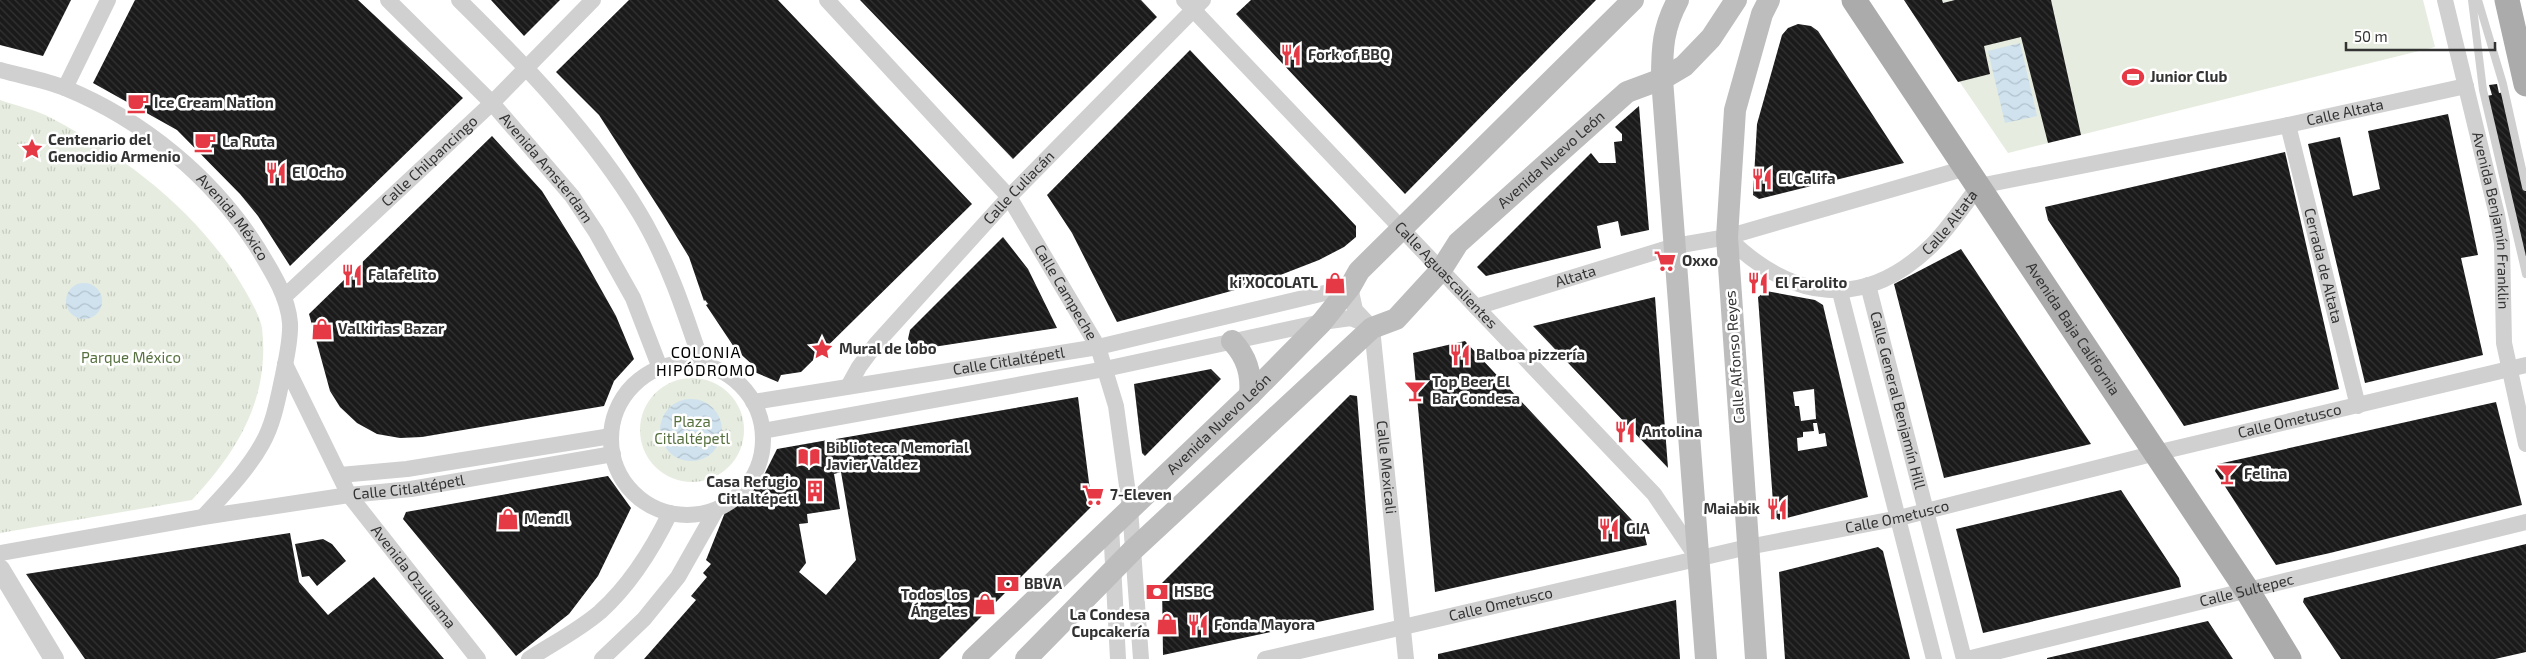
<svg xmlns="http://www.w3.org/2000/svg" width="2526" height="659" font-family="'Exo 2',sans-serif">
  <defs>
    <pattern id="grass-tufts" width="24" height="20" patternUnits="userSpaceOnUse" patternTransform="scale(1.25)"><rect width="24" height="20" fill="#e6ecdf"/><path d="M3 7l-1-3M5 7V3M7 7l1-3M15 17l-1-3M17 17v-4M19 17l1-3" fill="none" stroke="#c6cbc0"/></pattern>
    <pattern id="water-waves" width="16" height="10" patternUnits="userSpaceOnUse" patternTransform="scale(1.25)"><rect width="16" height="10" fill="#cfe2ee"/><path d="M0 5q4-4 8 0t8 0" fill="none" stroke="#b2c2cd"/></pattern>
    <pattern id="building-back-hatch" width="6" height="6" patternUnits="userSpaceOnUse" patternTransform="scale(1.25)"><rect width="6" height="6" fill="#1a1a1a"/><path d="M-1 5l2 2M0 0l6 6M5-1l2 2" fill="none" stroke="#333"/></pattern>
  </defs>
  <rect width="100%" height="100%" fill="#fff"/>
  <path fill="url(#grass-tufts)" d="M0 100C17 106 37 110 53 119 125 157 190 206 235 274 243 287 260 314 262 328 270 398 238 451 192 500L0 533Z
    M640 430a52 52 0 1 1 104 0a52 52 0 1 1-104 0Z"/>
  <path fill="#e6ecdf" d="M1904 0H2423L2435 47 2008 153Z"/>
  <path fill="url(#water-waves)" d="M2020 43 2037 116 2005 123 1988 51Z
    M66 301a18 18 0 1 1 36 0a18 18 0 1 1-36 0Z
    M660 430a31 31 0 1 1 62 0a31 31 0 1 1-62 0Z"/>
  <path fill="url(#building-back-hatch)" fill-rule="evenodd" d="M0 0H71L43 56 0 45Z
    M135 0H358L463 98 290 266 258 216 240 194 177 130 93 83Z
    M491 0H560L524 36Z
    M629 0H778L972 204 801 372 781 375 778 382 752 371 754 366 736 350 706 305 708 304 705 300 704 301 689 257 664 216 599 115 556 72Z
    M860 0H1141L1157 17 1013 159Z
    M1251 0H1596L1405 194 1236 14Z
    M1904 0H1942L1943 3 1955 0H2051L2081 135 2048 143 2021 37 1984 46 1990 74 1958 82Z
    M1798 24 1811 26 1818 31 1904 163 1759 199 1753 195 1757 124 1782 35 1788 28Z
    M1190 50 1356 226V237L1344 247 1319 260 1257 284 1117 322 1072 233 1047 195Z
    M2497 84 2499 93 2505 92 2526 185V268L2486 96 2492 95 2489 85Z
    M1639 106 1649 230 1621 236 1618 221 1597 226 1601 248 1486 276 1477 267 1591 153 1599 163H1616L1614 142 1622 141V134L1615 127Z
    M2448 114 2478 255 2461 258 2483 355 2365 383 2308 144 2340 137 2353 196 2380 189 2368 131Z
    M492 136 542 191 580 252 616 316 634 359 614 381 604 406 422 437 400 438 377 434 357 423 340 407 330 391 309 314Z
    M2285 152 2339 389 2184 426 2048 220 2045 207Z
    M1003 237 1028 269 1057 328 920 349 913 347 908 339 910 330Z
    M1961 249 2091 444 1944 478 1894 284Z
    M1766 291 1815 300 1823 305 1868 497 1779 520 1774 516 1758 297ZM1814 389 1816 419 1801 421 1799 406H1795L1793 392ZM1813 423H1817L1819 434 1825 433 1827 446 1798 451 1797 438 1803 437V432L1814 431Z
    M1655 297 1659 350 1668 468 1533 326Z
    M1465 341 1644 533 1647 545 1435 592 1413 353Z
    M1211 369 1221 379 1145 456 1142 453 1134 384Z
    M1350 395 1357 396 1374 610 1163 655 1162 583Z
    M1078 397 1092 506 939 659H644L696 600 691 596 707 577 703 573 711 564 706 560 726 510 740 501 761 481 777 449 828 440 830 450 837 449 836 439ZM841 472 856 560 826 595 799 572 806 563 799 524 808 523 807 514 840 509 834 474Z
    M2496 402 2522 505 2330 553 2276 565 2215 471 2218 464Z
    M608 476 631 508 598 576 569 614 516 656 403 519 406 512Z
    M2121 490 2179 578 2181 587 1983 633 1956 529Z
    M290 533 299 582 328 615 374 577 444 659H85L26 574Z
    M323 539 332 544 346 561 317 586 309 576 302 577 295 544Z
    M2526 544V652L2495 659H2341L2303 602 2304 598Z
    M1878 547 1883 551 1910 659H1785L1779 572Z
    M1676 600 1680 659H1438V654Z
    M2208 621 2233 659H2047V658Z"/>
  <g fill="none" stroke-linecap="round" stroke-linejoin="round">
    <path stroke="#d0d0d0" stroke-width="8" d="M2472 0 2483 90 2526 274
      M2478 0 2503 84 2526 187"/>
    <g stroke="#d0d0d0" stroke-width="16">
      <path id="s1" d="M388 0 492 103 572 196 596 232 633 298 660 368"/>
      <path d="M459 0C525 65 592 134 640 214 668 261 685 313 702 364"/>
      <path id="s2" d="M827 0 1009 197 1098 347 1116 406 1130 508 1141 659"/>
      <path id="s3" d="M1184 0 1654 494 1698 559"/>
      <path id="s4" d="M2445 0 2497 215 2502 243 2504 343 2526 444"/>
      <path id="s5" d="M0 70C21 76 45 80 65 88 143 120 212 177 257 247 271 270 288 296 290 323 291 339 286 360 283 375 278 398 274 423 262 444 247 471 224 494 203 517"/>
      <path d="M65 88 108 0"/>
      <path id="s6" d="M2288 125 2358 406"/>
      <path id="s7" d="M1727 237C1791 300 1863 312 1931 246 1949 228 1963 206 1979 186L2288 125 2466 86"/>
      <path id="s8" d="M1868 285 1964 659"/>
      <path d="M1840 292 1934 659"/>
      <path id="s9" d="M284 297 492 103 593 0"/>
      <path id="s10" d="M1476 307 1675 246 1727 237 1966 168"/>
      <path id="s11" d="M1372 328 1406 659"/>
      <circle cx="687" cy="439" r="76"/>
      <path id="s12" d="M285 364 349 495 478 659"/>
      <path id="s13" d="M849 385 859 367 876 344 1009 197 1203 0"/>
      <path id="s14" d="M753 402 1098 347 1350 287 1355 310 1372 328"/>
      <path d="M763 431 1105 369 1322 322 1351 318 1367 325"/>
      <path d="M340 475 407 469 611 436"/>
      <path d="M1111 526 1118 659"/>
      <path id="s15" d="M0 553 203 517 349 495 411 489 613 454"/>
      <path d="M529 659C552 644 579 630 600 612 630 585 652 550 670 513"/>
      <path d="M602 659 644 619 678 577 716 510"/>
      <path id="s16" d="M1265 659 1748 547 1899 518 2156 453 2526 365"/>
      <path id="s17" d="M1967 659 2526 522"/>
    </g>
    <path stroke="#d0d0d0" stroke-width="20" d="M0 569 54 659"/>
    <g stroke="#bdbdbd" stroke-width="22">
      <path d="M1678 0C1663 28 1662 47 1662 79L1706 659"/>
      <path d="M1232 341C1247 357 1252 374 1250 395"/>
      <path id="s18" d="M973 659 1250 395 1322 322 1350 287 1359 271 1633 0"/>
      <path id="s19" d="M1026 659 1133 550 1372 328 1396 319 1441 270 1458 243 1627 92 1662 79 1684 66 1711 38 1736 0"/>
      <path d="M1756 659 1727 237 1735 110 1762 14 1769 0"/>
    </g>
    <g stroke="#ababab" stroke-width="25">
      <path id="s20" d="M1854 0 2247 590 2289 659"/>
      <path d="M2507 0 2526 84"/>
    </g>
  </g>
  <defs>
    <g id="restaurant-bare" transform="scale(1.725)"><path d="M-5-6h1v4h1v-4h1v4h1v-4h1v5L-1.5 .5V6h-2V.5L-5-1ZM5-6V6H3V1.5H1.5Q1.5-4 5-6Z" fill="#e63946" stroke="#fff" stroke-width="2.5" paint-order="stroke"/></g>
    <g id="stadium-bare" transform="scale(1.725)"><path d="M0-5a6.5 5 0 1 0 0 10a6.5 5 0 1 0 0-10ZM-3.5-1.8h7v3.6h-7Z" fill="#e63946" stroke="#fff" stroke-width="2.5" paint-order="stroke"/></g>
    <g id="cafe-bare" transform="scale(1.725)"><path d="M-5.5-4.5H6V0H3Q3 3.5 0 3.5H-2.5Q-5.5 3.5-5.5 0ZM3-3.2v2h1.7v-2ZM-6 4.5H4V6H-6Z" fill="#e63946" stroke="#fff" stroke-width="2.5" paint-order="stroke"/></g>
    <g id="sight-bare" transform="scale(1.725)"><path d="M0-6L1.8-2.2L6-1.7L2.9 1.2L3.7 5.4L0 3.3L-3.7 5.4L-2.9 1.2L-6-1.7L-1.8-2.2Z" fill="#e63946" stroke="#fff" stroke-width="2.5" paint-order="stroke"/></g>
    <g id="supermarket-bare" transform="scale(1.725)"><path d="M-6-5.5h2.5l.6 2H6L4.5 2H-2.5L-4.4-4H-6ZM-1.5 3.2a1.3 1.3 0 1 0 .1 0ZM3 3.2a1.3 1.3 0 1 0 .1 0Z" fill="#e63946" stroke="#fff" stroke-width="2.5" paint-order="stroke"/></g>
    <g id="shop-bare" transform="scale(1.725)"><path d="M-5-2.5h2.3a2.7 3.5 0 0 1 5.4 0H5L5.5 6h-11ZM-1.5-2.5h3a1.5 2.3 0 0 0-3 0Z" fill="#e63946" stroke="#fff" stroke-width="2.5" paint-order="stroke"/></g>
    <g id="bar-bare" transform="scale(1.725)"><path d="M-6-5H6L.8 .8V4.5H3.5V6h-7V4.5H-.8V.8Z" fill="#e63946" stroke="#fff" stroke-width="2.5" paint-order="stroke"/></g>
    <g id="library-bare" transform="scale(1.725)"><path d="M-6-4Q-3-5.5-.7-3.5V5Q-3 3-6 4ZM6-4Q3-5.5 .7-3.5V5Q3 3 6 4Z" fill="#e63946" stroke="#fff" stroke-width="2.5" paint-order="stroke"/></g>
    <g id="building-bare" transform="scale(1.725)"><path d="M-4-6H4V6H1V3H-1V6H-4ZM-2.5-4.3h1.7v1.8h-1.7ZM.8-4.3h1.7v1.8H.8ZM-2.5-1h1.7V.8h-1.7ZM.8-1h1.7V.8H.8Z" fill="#e63946" stroke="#fff" stroke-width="2.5" paint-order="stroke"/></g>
    <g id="bank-bare" transform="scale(1.725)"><path d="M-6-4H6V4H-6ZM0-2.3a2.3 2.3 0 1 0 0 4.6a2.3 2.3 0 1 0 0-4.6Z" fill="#e63946" stroke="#fff" stroke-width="2.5" paint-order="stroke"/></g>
  </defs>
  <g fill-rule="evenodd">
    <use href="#restaurant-bare" x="1291" y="55"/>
    <use href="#stadium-bare" x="2133" y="77"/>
    <use href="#cafe-bare" x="138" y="103"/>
    <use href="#cafe-bare" x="205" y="142"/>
    <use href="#sight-bare" x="32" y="149"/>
    <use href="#restaurant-bare" x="276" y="173"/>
    <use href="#restaurant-bare" x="1762" y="179"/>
    <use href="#supermarket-bare" x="1665" y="261"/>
    <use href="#restaurant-bare" x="352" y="275"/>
    <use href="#shop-bare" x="1335" y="283"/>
    <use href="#restaurant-bare" x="1758" y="283"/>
    <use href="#shop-bare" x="322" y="329"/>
    <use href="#sight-bare" x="822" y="349"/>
    <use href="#restaurant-bare" x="1460" y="355"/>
    <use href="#bar-bare" x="1415" y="391"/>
    <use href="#restaurant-bare" x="1625" y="432"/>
    <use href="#library-bare" x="809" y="457"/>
    <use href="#bar-bare" x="2227" y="474"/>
    <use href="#building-bare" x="815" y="491"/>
    <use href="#supermarket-bare" x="1093" y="495"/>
    <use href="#restaurant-bare" x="1777" y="509"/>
    <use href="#shop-bare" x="508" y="519"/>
    <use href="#restaurant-bare" x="1609" y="529"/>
    <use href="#bank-bare" x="1008" y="584"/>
    <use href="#bank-bare" x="1157" y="592"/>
    <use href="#shop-bare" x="985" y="604"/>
    <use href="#shop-bare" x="1167" y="624"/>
    <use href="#restaurant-bare" x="1198" y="625"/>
  </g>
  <g text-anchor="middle" stroke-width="5" stroke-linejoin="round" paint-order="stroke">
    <g font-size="15" font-weight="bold" fill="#333" stroke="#fff" text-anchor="start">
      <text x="1308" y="60">Fork of BBQ</text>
      <text x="2150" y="82">Junior Club</text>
      <text x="154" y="108">Ice Cream Nation</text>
      <text x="48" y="145">Centenario del<tspan x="48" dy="17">Genocidio Armenio</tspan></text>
      <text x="222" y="147">La Ruta</text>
      <text x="292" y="178">El Ocho</text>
      <text x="1778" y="184">El Califa</text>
      <text x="1682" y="266">Oxxo</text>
      <text x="368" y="280">Falafelito</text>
      <text x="1318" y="288" text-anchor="end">ki'XOCOLATL</text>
      <text x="1775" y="288">El Farolito</text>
      <text x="338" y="334">Valkirias Bazar</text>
      <text x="839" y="354">Mural de lobo</text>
      <text x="1476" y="360">Balboa pizzería</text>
      <text x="1432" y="387">Top Beer El<tspan x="1432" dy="17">Bar Condesa</tspan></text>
      <text x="1642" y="437">Antolina</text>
      <text x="826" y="453">Biblioteca Memorial<tspan x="826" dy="17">Javier Valdez</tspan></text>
      <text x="2244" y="479">Felina</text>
      <text x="798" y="487" text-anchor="end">Casa Refugio<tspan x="798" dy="17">Citlaltépetl</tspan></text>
      <text x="1110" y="500">7-Eleven</text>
      <text x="1760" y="514" text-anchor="end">Maiabik</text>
      <text x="524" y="524">Mendl</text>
      <text x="1626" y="534">GIA</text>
      <text x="1024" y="589">BBVA</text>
      <text x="1174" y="597">HSBC</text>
      <text x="968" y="600" text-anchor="end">Todos los<tspan x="968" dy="17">Ángeles</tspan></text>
      <text x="1150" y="620" text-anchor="end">La Condesa<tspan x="1150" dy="17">Cupcakería</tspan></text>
      <text x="1214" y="630">Fonda Mayora</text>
    </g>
    <g font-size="15" fill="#333" stroke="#fff">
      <text dy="5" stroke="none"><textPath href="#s7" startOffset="682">Calle Altata</textPath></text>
      <text dy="5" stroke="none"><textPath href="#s19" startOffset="728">Avenida Nuevo León</textPath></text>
      <text dy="5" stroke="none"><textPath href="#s9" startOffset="199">Calle Chilpancingo</textPath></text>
      <text dy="5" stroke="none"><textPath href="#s1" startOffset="231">Avenida Amsterdam</textPath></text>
      <text dy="5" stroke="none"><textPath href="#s13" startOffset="261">Calle Culiacán</textPath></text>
      <text dy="5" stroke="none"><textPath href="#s5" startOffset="282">Avenida México</textPath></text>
      <text dy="5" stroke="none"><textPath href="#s7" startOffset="262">Calle Altata</textPath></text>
      <text dy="5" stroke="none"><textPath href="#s4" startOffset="226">Avenida Benjamín Franklin</textPath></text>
      <text dy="5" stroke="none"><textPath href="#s6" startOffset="145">Cerrada de Altata</textPath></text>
      <text dy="5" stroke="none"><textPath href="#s3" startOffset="380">Calle Aguascalientes</textPath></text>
      <text dy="5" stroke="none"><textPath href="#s10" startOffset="104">Altata</textPath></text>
      <text dy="5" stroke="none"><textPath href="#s2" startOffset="379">Calle Campeche</textPath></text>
      <text dy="5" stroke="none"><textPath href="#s20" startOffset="395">Avenida Baja California</textPath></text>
      <text transform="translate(1735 357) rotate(-94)" y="5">Calle Alfonso Reyes</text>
      <text dy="5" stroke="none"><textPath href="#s14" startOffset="259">Calle Citlaltépetl</textPath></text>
      <text dy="5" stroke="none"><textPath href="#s8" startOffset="119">Calle General Benjamín Hill</textPath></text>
      <text dy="5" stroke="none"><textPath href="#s16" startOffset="1052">Calle Ometusco</textPath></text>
      <text dy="5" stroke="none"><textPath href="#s18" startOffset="340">Avenida Nuevo León</textPath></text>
      <text dy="5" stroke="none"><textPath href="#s11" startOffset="140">Calle Mexicali</textPath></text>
      <text dy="5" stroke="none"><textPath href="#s15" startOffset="414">Calle Citlaltépetl</textPath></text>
      <text dy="5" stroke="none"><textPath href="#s16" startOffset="648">Calle Ometusco</textPath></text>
      <text dy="5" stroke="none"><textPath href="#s12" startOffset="250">Avenida Ozuluama</textPath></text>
      <text dy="5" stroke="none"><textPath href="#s17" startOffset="288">Calle Sultepec</textPath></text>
      <text dy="5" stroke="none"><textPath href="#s16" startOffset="242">Calle Ometusco</textPath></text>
    </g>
    <g font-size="15" fill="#56703f" stroke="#fff">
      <text x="131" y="363">Parque México</text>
      <text x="692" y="427">Plaza<tspan x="692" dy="17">Citlaltépetl</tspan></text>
    </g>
    <g font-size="16" letter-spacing="1" fill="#000" stroke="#fff">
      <text x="706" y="358">COLONIA<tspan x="706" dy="18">HIPÓDROMO</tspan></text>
    </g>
  </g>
  <path d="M2346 42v8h149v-8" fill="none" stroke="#333333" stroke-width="2.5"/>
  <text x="2354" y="42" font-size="15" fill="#333333" stroke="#ffffff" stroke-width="4" paint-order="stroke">50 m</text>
</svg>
